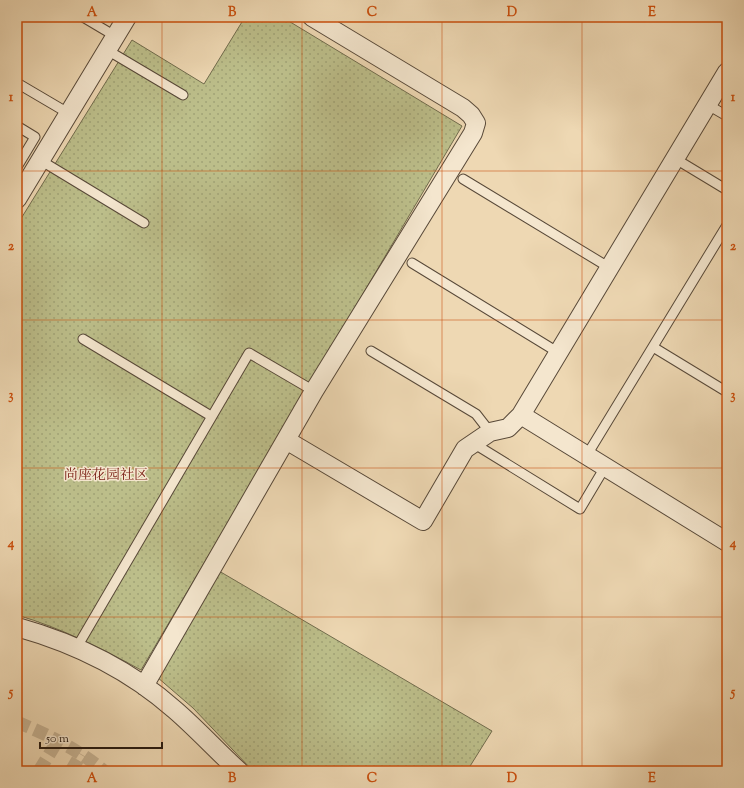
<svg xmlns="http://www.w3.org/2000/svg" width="744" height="788" font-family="'Sorts Mill Goudy','Noto Serif SC',serif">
  <defs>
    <pattern id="green-dots" width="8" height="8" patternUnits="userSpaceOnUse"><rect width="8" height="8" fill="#bcbe8a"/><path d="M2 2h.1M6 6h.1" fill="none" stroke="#a1a376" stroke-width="1.8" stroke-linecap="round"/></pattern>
  </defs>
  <rect width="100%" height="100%" fill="#eed8b3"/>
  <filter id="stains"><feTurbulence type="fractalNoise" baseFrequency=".005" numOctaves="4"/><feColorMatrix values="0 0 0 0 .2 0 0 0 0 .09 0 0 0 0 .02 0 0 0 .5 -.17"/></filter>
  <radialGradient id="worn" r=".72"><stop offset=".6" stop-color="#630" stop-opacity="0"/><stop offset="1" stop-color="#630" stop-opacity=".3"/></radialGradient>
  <path fill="url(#green-dots)" stroke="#716c4d" d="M245 17H282L462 126 141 670C101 648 61 628 17 615V225L132 40 204 84Z
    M219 571 492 731 467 771H253L193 708 157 677Z"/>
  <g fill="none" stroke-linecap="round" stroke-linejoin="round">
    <path stroke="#c6b292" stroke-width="13" stroke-dasharray="13 6" stroke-linecap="butt" d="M17 722C48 735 78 749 104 771
      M39 771 58 740
      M71 771 81 754"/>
    <g stroke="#584939" stroke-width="11">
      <path id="service" d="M83 17 115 36
        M107 50 183 95
        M17 83 68 113
        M708 105 727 116
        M17 126 35 137 17 167
        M674 158 727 190
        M40 160 144 223
        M463 179 610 268
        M412 263 559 353
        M83 339 211 416
        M653 347 727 392
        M371 351 476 414 490 432
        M473 443 580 509 605 467
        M587 455 727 225
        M77 647 249 353 314 391"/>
    </g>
    <g stroke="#584939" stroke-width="20">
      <path id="minor" d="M17 199 127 17
        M521 415 727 542
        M286 440 423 521 465 449 490 432 508 428 521 415 727 72
        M17 627C74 643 130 670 175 710 197 729 217 751 239 771
        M144 686 314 391 473 133 476 123 471 115 463 108 312 17"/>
    </g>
    <use href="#service" stroke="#f4e6ce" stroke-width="9"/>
    <use href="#minor" stroke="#f4e6ce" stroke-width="18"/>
  </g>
  <path fill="none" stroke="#cb4f0d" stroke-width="1" stroke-opacity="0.55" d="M162 17V771M302 17V771M442 17V771M582 17V771M17 171H727M17 320H727M17 468H727M17 617H727"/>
  <g text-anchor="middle" stroke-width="3" stroke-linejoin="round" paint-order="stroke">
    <g font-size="14" fill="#7a1f14" stroke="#f4e6ce">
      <text x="106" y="479">尚座花园社区</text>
    </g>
  </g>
  <rect width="744" height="788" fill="none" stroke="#eed8b3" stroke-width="44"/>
  <path d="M40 742v6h122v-6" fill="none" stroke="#261910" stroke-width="2"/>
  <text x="46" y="742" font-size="12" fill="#261910" stroke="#f4e6ce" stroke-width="3" paint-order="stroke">50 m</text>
  <rect x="22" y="22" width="700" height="744" fill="none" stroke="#cb4f0d" stroke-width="1.5"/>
  <g font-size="13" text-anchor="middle" font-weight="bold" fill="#cb4f0d">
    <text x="92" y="16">A</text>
    <text x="232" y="16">B</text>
    <text x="372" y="16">C</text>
    <text x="512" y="16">D</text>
    <text x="652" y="16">E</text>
    <text x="11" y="101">1</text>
    <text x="733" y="101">1</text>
    <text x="11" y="250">2</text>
    <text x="733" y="250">2</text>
    <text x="11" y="399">3</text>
    <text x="733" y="399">3</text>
    <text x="11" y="547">4</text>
    <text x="733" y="547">4</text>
    <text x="11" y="696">5</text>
    <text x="733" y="696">5</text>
    <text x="92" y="782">A</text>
    <text x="232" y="782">B</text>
    <text x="372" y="782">C</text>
    <text x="512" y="782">D</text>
    <text x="652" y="782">E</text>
  </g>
  <rect width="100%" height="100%" filter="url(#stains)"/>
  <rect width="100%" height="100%" fill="url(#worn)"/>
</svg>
